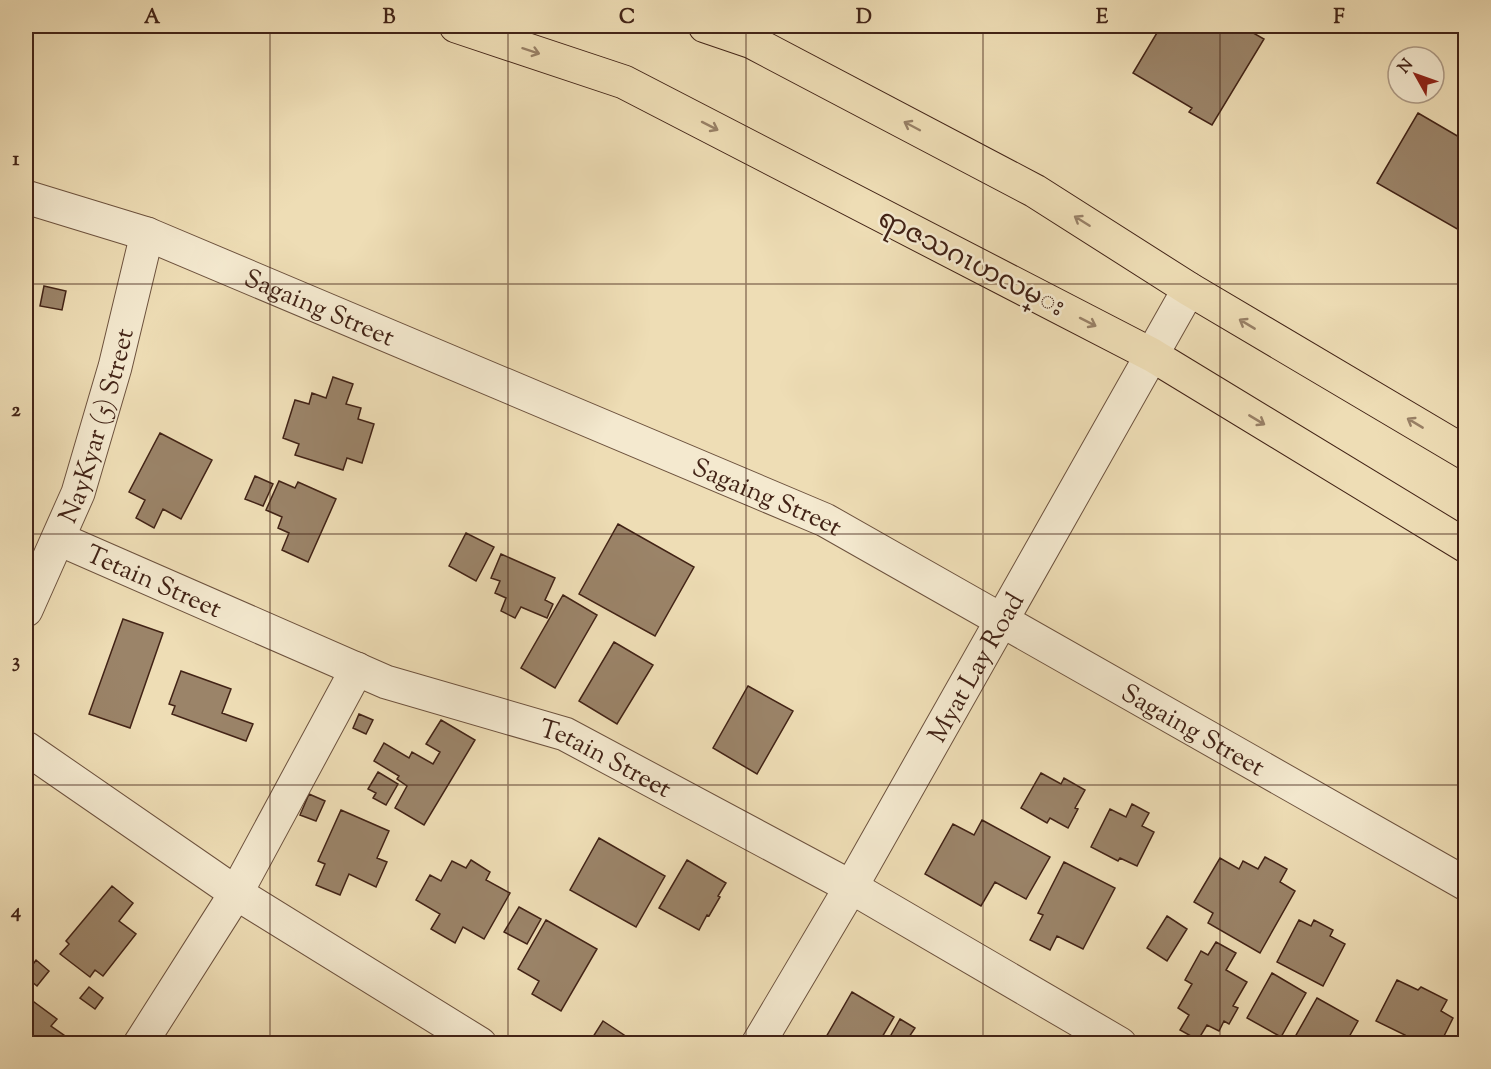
<svg xmlns="http://www.w3.org/2000/svg" width="1491" height="1069" font-family="'Sorts Mill Goudy','Noto Sans Myanmar',serif">
  <rect width="100%" height="100%" fill="#eeddb5"/>
  <filter id="stains"><feTurbulence type="fractalNoise" baseFrequency=".00333" numOctaves="4"/><feColorMatrix values="0 0 0 0 .2 0 0 0 0 .09 0 0 0 0 .02 0 0 0 .5 -.17"/></filter>
  <radialGradient id="worn" r=".72"><stop offset=".6" stop-color="#630" stop-opacity="0"/><stop offset="1" stop-color="#630" stop-opacity=".3"/></radialGradient>
  <path fill="#9b8469" stroke="#422316" stroke-width="1.5" d="M1161 26H1241L1264 39 1212 125 1189 112 1192 108 1133 73Z
    M1418 113 1466 141V234L1377 183Z
    M44 286 66 291 62 310 40 306Z
    M333 377 353 384 346 404 361 408 358 419 374 424 362 463 347 458 343 470 295 455 299 444 283 438 295 400 309 404 312 393 326 398Z
    M160 433 212 460 181 519 163 509 154 528 136 518 145 500 129 492Z
    M255 476 273 484 263 506 245 499Z
    M279 481 295 488 298 482 336 499 308 562 282 550 289 533 278 528 282 517 266 510Z
    M618 524 694 567 655 636 579 594Z
    M466 533 494 547 476 581 449 566Z
    M501 554 555 578 545 600 553 604 547 618 521 607 515 618 501 611 506 598 495 593 500 581 491 578Z
    M563 595 597 615 555 688 521 668Z
    M123 619 163 633 130 728 89 714Z
    M614 642 653 665 617 724 579 701Z
    M181 671 231 689 222 713 253 724 246 741 172 714 175 706 169 704Z
    M748 686 793 711 757 774 713 748Z
    M359 714 373 720 366 734 353 728Z
    M441 720 475 740 424 825 395 808 407 786 397 779 399 776 374 761 384 743 409 758 412 752 433 764 440 752 426 744Z
    M378 772 398 784 386 805 373 798 376 793 368 789Z
    M1041 773 1061 784 1064 778 1085 790 1075 808 1078 809 1068 828 1050 818 1047 823 1021 808Z
    M309 794 325 801 316 821 300 815Z
    M1132 804 1149 813 1142 826 1154 832 1137 866 1120 858 1118 861 1091 847 1110 809 1126 817Z
    M341 810 389 831 377 858 387 862 376 887 349 874 340 895 316 885 325 864 318 861Z
    M982 820 1050 857 1026 899 995 882 981 906 925 874 953 824 974 835Z
    M599 838 665 876 636 927 570 890Z
    M1265 857 1287 869 1280 882 1295 891 1260 953 1208 923 1213 913 1194 902 1220 858 1239 869 1243 861 1258 869Z
    M471 860 490 872 486 880 510 893 484 939 463 927 455 943 431 929 440 914 416 900 430 875 441 881 452 861 466 868Z
    M687 860 726 883 718 896 720 897 709 916 707 915 699 930 659 908Z
    M1064 862 1115 888 1083 949 1057 936 1050 950 1030 940 1043 915 1038 913Z
    M112 886 133 903 119 921 136 934 103 976 95 970 90 977 60 954 69 944 66 941Z
    M519 907 541 919 527 944 504 932Z
    M1167 916 1187 929 1167 961 1147 948Z
    M546 920 597 949 561 1011 532 994 539 981 518 969Z
    M1299 920 1311 926 1314 920 1333 930 1330 936 1345 944 1323 986 1277 962Z
    M1216 942 1236 953 1226 970 1247 982 1233 1006 1238 1008 1229 1024 1224 1021 1219 1031 1207 1025 1198 1040 1180 1030 1189 1015 1178 1008 1192 984 1185 980 1201 951 1208 955Z
    M36 960 49 971 37 986 26 977V974Z
    M1272 973 1306 993 1281 1037 1247 1018Z
    M1397 980 1418 990 1421 987 1447 1000 1441 1011 1453 1018 1440 1044H1408L1402 1040 1405 1035 1376 1021Z
    M89 987 103 998 95 1009 80 998Z
    M852 992 894 1017 878 1044H822Z
    M26 996 57 1019 51 1026 68 1038 63 1044H26Z
    M1317 998 1358 1021 1345 1044H1291Z
    M900 1019 915 1028 909 1037 920 1044H886Z
    M603 1021 633 1041 631 1044H597L591 1040Z"/>
  <g fill="none" stroke-linecap="round" stroke-linejoin="round">
    <g stroke="#6d523e" stroke-width="35">
      <g id="minor">
        <path id="s1" d="M26 197 147 234 825 520 1466 884"/>
        <path id="s2" d="M59 539 386 682 565 734 851 887 1120 1044"/>
        <path id="s3" d="M26 610 78 493 115 367 147 234"/>
        <path d="M26 748 236 893 480 1044"/>
        <path d="M140 1044 236 893 357 669"/>
        <path id="s4" d="M758 1044 851 887 1189 289"/>
      </g>
    </g>
    <g stroke="#422316" stroke-width="35">
      <path id="major" d="M456 26 624 82 1152 355 1466 546
        M705 26 752 42 1035 191 1189 289 1466 453"/>
    </g>
    <use href="#minor" stroke="#f4e9cf" stroke-width="33"/>
    <use href="#major" stroke="#eeddb5" stroke-width="33"/>
  </g>
  <defs><path id="oneway-shaft" d="M-6 0H5M1.5-3L5.5 0L1.5 3" fill="none" stroke-width="1.6" stroke-linecap="round" stroke-linejoin="round" transform="scale(1.5)"/></defs>
  <g stroke="#988066">
    <use href="#oneway-shaft" transform="translate(531 51) rotate(18)"/>
    <use href="#oneway-shaft" transform="translate(710 126) rotate(27)"/>
    <use href="#oneway-shaft" transform="translate(912 126) rotate(-152)"/>
    <use href="#oneway-shaft" transform="translate(1082 221) rotate(-148)"/>
    <use href="#oneway-shaft" transform="translate(1088 322) rotate(27)"/>
    <use href="#oneway-shaft" transform="translate(1247 324) rotate(-149)"/>
    <use href="#oneway-shaft" transform="translate(1257 420) rotate(31)"/>
    <use href="#oneway-shaft" transform="translate(1415 423) rotate(-149)"/>
  </g>
  <path fill="none" stroke="#422316" stroke-width="1.5" stroke-opacity="0.55" d="M270 26V1044M508 26V1044M746 26V1044M983 26V1044M1220 26V1044M26 284H1466M26 534H1466M26 785H1466"/>
  <g text-anchor="middle" stroke-width="5" stroke-linejoin="round" paint-order="stroke">
    <g font-size="26" fill="#422316" stroke="#f4e9cf">
      <text transform="translate(972 262) rotate(27)" y="9">ရာဇသဂၤဟလမ္း</text>
      <text dy="9" stroke="none"><textPath href="#s1" startOffset="314">Sagaing Street</textPath></text>
      <text dy="9" stroke="none"><textPath href="#s3" startOffset="198">NayKyar (5) Street</textPath></text>
      <text dy="9" stroke="none"><textPath href="#s1" startOffset="800">Sagaing Street</textPath></text>
      <text dy="9" stroke="none"><textPath href="#s2" startOffset="104">Tetain Street</textPath></text>
      <text dy="9" stroke="none"><textPath href="#s4" startOffset="435">Myat Lay Road</textPath></text>
      <text dy="9" stroke="none"><textPath href="#s1" startOffset="1286">Sagaing Street</textPath></text>
      <text dy="9" stroke="none"><textPath href="#s2" startOffset="590">Tetain Street</textPath></text>
    </g>
  </g>
  <rect width="1491" height="1069" fill="none" stroke="#eeddb5" stroke-width="66"/>
  <g transform="translate(1416 75) rotate(310)"><circle r="28" fill="#f4e9cf" stroke="#ad9a85" stroke-width="1.5"/>
  <path d="M0-4.5L10 22L0 15L-10 22Z" fill="#8f2418"/>
  <text y="-9" font-size="16" font-weight="bold" text-anchor="middle" fill="#422316">N</text>
  </g>
  <rect x="33" y="33" width="1425" height="1003" fill="none" stroke="#422316" stroke-width="2"/>
  <g font-size="20" text-anchor="middle" font-weight="bold" fill="#422316">
    <text x="152" y="23">A</text>
    <text x="389" y="23">B</text>
    <text x="627" y="23">C</text>
    <text x="864" y="23">D</text>
    <text x="1102" y="23">E</text>
    <text x="1339" y="23">F</text>
    <text x="16" y="165">1</text>
    <text x="16" y="416">2</text>
    <text x="16" y="667">3</text>
    <text x="16" y="917">4</text>
  </g>
  <rect width="100%" height="100%" filter="url(#stains)"/>
  <rect width="100%" height="100%" fill="url(#worn)"/>
</svg>
